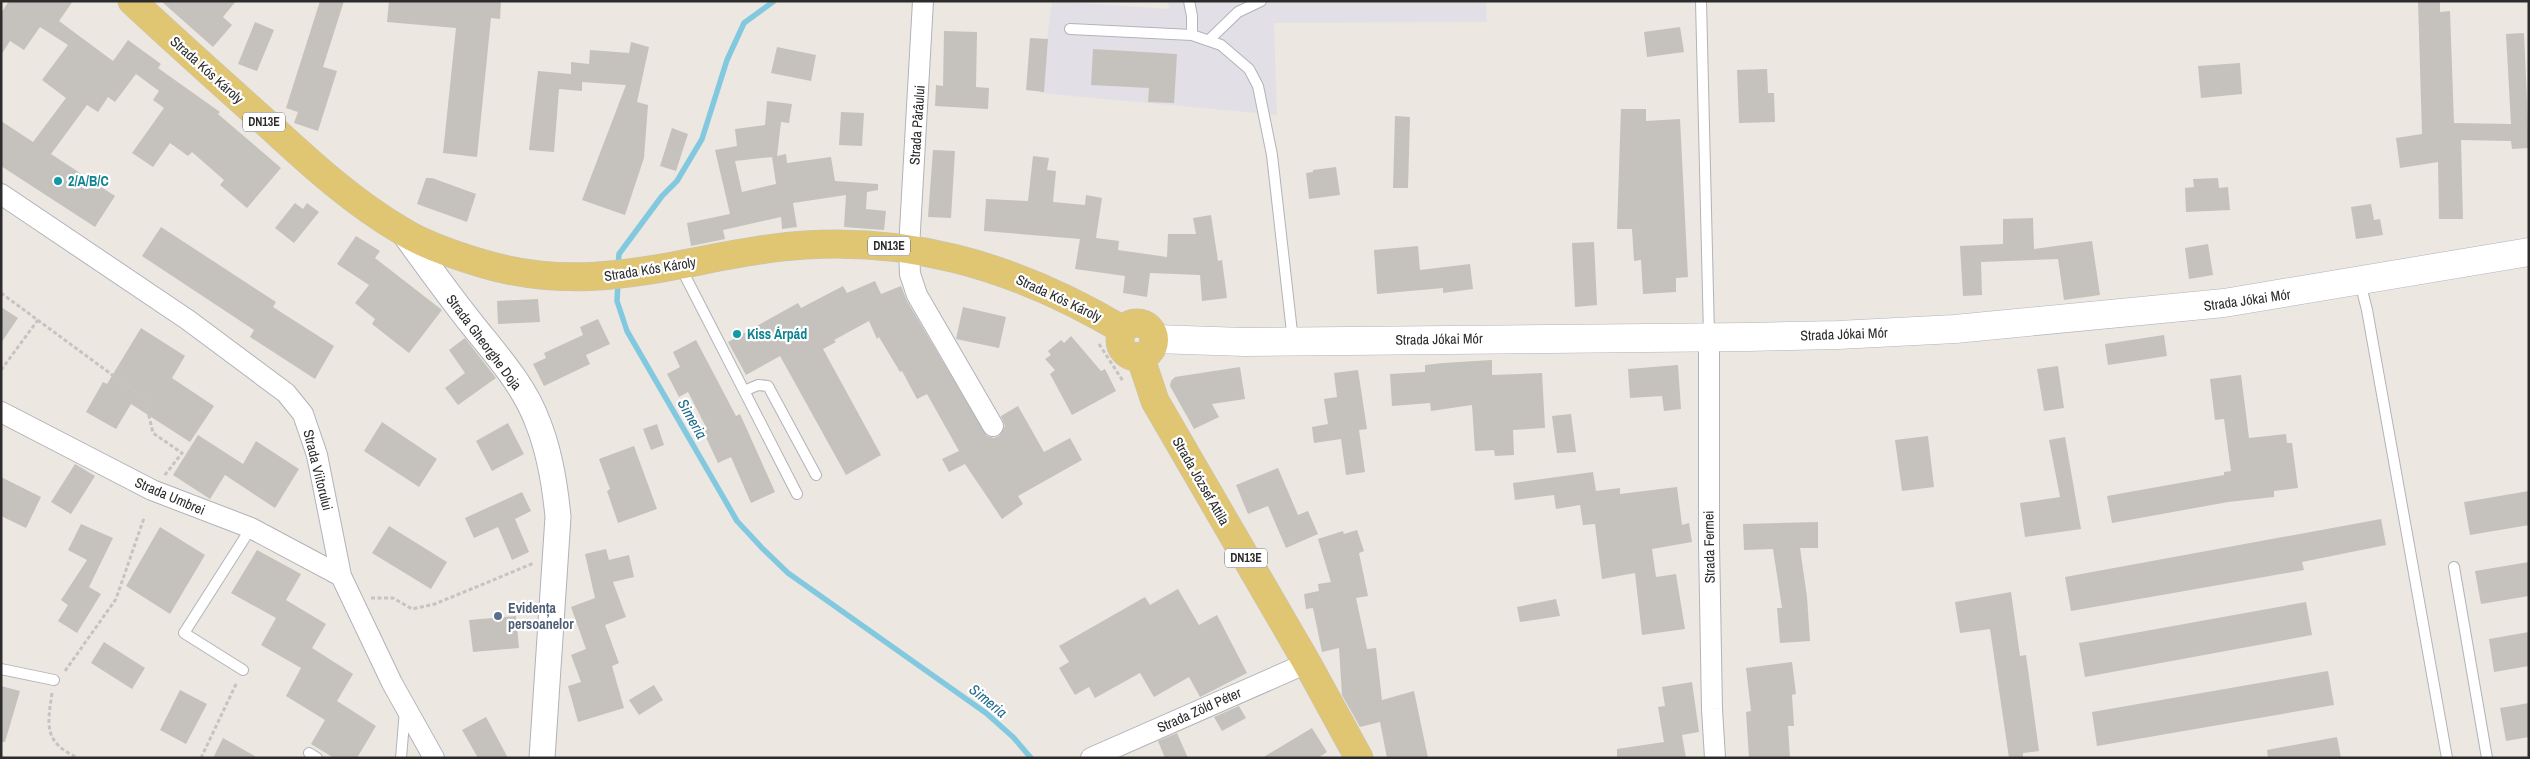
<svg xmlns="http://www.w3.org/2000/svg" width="2530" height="759" font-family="'Archivo Narrow',sans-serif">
  <rect width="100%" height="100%" fill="#ece7e1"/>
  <path fill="#e2e0e6" d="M1052 1 1170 9 1166 1H1486L1487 22 1274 23 1277 115 1040 93Z"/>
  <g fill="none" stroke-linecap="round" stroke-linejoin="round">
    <path stroke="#82c9e0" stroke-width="5.5" d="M618 267 619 254 662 196 677 181 702 139 727 60 744 23 774 1
      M618 281 617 301 627 331 737 521 762 548 788 573 986 713 1013 737 1031 758"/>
  </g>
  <path fill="#c5c1bc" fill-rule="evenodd" d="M9 1H73L59 21 113 61 128 40 161 64 158 68 220 112 218 114 281 168 247 208 220 185 224 180 192 152 188 156 170 143 153 167 132 153 164 108 153 100 159 91 136 74 115 102 108 97 98 112 87 105 51 154 115 196 95 227 1 166V121L33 142 66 98 42 80 68 45 40 27 24 50 10 41 1 55V13Z
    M161 1H236L223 17 232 25 213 47Z
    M320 1H344L323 67 337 71 318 131 294 123 298 112 286 108Z
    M389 1H501L500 19 491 18 477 157 443 153 456 28 387 22Z
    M2418 1H2440V12L2450 11 2454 123 2511 124 2506 34 2524 33 2529 148 2512 149 2511 141 2461 140 2463 219H2439L2438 162 2400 168 2396 138 2422 134Z
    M255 22 274 30 257 71 238 64Z
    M1680 27 1684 52 1647 57 1644 32Z
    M944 31 977 32 976 87 989 88 988 109 935 106 936 85 943 86Z
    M1030 38 1048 39 1044 92 1026 90Z
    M631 42 649 47 637 102 648 105 644 158 625 215 582 200 626 85 582 82V91L559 89 554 152 529 150 538 71 571 74V62L589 64 590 50 629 53Z
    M777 47 816 55 811 81 771 73Z
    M1093 49 1177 54 1174 103 1148 102 1149 88 1091 85Z
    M2240 63 2242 94 2201 98 2198 66Z
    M1767 69 1768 93H1774L1775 122 1739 123 1737 70Z
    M767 101 792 104 789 123 781 122 777 156 786 154 787 163 831 157 835 181 878 184V190L867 192 866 209 886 211 884 230 844 227 846 195 793 203 797 227 782 229 781 217 723 230 725 239 691 246 687 223 730 214 715 150 737 146 735 129 765 125ZM772 157 776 184 742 192 735 161Z
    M1621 109H1646V121L1680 119 1688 277 1676 278V292L1643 294 1641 260 1634 261 1632 229H1617Z
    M841 112 864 113 862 146 839 145Z
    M1395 116 1410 117 1408 188H1393Z
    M672 128 688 134 676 171 660 166Z
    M933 150 955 151 951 218 928 217Z
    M1033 156 1049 158 1047 170 1056 171 1053 202 1085 205 1086 195 1102 198 1096 238 1119 241 1118 250 1167 257 1168 234H1196L1193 218 1211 215 1218 261 1222 260 1227 298 1202 301 1200 275 1150 273 1147 297 1123 293 1125 276 1075 269 1080 239 984 231 986 199 1028 201Z
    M1336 167 1340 195 1309 199 1306 173 1313 172V170Z
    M426 178H432L476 194 467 222 417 204Z
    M2218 178 2219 188 2228 187 2230 210 2186 212 2185 188 2194 187 2193 179Z
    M295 203 303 209 307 203 319 212 294 243 275 228Z
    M2371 204 2374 220 2380 219 2383 235 2356 239 2351 207Z
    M2033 218 2034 249 2092 241 2100 295 2064 300 2058 259 1981 262 1982 295 1963 296 1960 246 2003 244V219Z
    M161 227 276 302 273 307 334 346 315 379 250 337 254 330 142 256Z
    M356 236 380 251 375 258 442 310 409 353 372 324 375 319 355 303 369 285 337 264Z
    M1594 242 1597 305 1575 307 1572 243Z
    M2208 244 2213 275 2189 279 2185 248Z
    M1418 246 1420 270 1470 264 1473 289 1443 293V288L1377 294 1374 250Z
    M875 281 881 294 901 286 907 301 987 436 994 438 999 436 1005 426 1001 416 1018 406 1044 452 1070 438 1082 460 1018 496 1023 504 1002 519 965 464 949 472 942 459 959 451 927 394 917 399 902 371 900 372 879 337 877 339 869 321 834 340 836 342 823 349 881 455 846 475 780 356 746 375 728 342 798 303 801 308 843 286 847 293Z
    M538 299 540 322 498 324 497 301Z
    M1 307 18 318 1 343Z
    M963 307 1006 317 999 348 956 339Z
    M598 319 610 344 586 355 590 364 544 386 533 364 546 358 544 353 583 335 580 327Z
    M141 328 185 356 172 378 214 406 190 442 131 404 116 429 86 412 103 382 107 384Z
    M2164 335 2167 356 2108 365 2105 344Z
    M1071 336 1101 371 1105 369 1116 391 1072 415 1050 374 1055 370 1045 359 1051 355 1048 351 1061 340 1064 343Z
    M465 338 496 378 458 405 445 388 465 373 449 350Z
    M696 340 736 416 740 414 775 492 751 503 731 457 718 463 703 431 707 429 688 392 679 397 667 374 680 367 673 352Z
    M1492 360V375L1542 373 1545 428 1513 430 1514 455 1495 456 1494 450 1475 451 1472 405 1431 411 1430 403 1392 406 1390 374 1425 372V365L1443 363Z
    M1678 365 1681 409 1664 411 1662 396 1630 398 1628 369Z
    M2058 366 2064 408 2044 411 2037 369Z
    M1240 367 1245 399 1212 404 1219 417 1194 429 1170 386 1171 381 1175 377Z
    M1358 370 1367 429 1359 430 1365 472 1346 475 1341 439 1314 443 1312 427 1328 424 1324 399 1337 397 1334 373Z
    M2241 375 2249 438 2286 434 2287 443H2292L2298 488 2274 491V497L2228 502 2112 523 2107 496 2224 475V472L2231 471 2224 419 2215 420 2210 379Z
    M1571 414 1576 452 1557 453 1552 416Z
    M382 422 437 459 419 487 364 451Z
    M508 423 524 454 492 471 476 441Z
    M657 424 664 445 651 450 643 429Z
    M198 435 243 464 256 441 299 469 275 508 225 475 210 499 173 475Z
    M1928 436 1934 487 1902 491 1895 440Z
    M2065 437 2081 529 2025 537 2020 503 2060 497 2049 440Z
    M634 446 657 509 618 523 607 491 610 489 599 459Z
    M75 464 95 476 71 514 51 502Z
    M1278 468 1298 515 1308 511 1318 534 1286 548 1268 506 1248 514 1236 485Z
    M1593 472 1596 491 1620 488V494L1677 487 1682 525 1689 523 1692 542 1652 549 1656 577 1676 574 1685 629 1642 635 1635 573 1602 579 1595 524 1583 525 1580 505 1556 509 1554 495 1515 500 1513 483Z
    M1 477 41 497 26 528 1 516Z
    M2529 491V525L2470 535 2464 502Z
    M522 492 531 511 515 519 529 552 512 560 498 527 474 538 465 518Z
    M2381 519 2386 545 2302 562 2304 570 2071 611 2065 577Z
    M1818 522V548H1800L1807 597 1810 641 1780 643 1777 608H1782L1773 549 1744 550 1743 524Z
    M81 524 113 538 89 587 101 594 77 633 58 621 68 605 61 600 87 560 68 550Z
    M389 526 447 562 431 589 372 553Z
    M160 527 205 555 170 614 126 586Z
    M1357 530 1364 551 1359 553 1368 596 1356 598 1367 649 1376 648 1382 700 1414 691 1428 758H1387L1380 722 1360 727 1342 695 1339 648 1322 652 1313 608 1306 609 1304 594 1319 591 1318 584 1331 582 1318 539 1343 531 1344 534Z
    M606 549 609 560 629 555 634 577 613 582 626 617 605 625 619 663 612 666 624 708 578 722 568 686 581 682 571 655 586 649 571 607 595 598 585 554Z
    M257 550 301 574 286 600 326 624 312 648 353 674 337 701 376 726 357 758H334L311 744 325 720 286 696 301 668 261 645 276 618 231 593Z
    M2529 562V596L2481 604 2475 571Z
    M1178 589 1199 625 1217 615 1247 673 1200 697 1189 677 1154 697 1140 673 1095 698 1089 687 1075 695 1059 668 1069 662 1059 646 1145 597 1150 605Z
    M2011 592 2020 656 2026 655 2039 751 2023 753V758H2009L1990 629 1960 633 1955 602Z
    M1556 599 1560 616 1520 622 1517 607Z
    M2306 602 2312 635 2085 677 2079 643Z
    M516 616 519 648 473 652 469 620Z
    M2529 632V666L2494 672 2489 639Z
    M104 642 145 668 132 689 91 663Z
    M1792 662 1796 694 1792 695 1794 726H1788L1790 758H1749L1746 712 1751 711 1746 668Z
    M2328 671 2334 705 2097 746 2092 712Z
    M1692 682 1699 732 1682 735 1686 758H1617V749L1664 742 1658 707 1665 706 1662 687Z
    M654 685 663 700 639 715 629 700Z
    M1 686 20 691 5 742H1Z
    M180 690 207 704 186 744 160 730Z
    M2529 703V737L2506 741 2500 708Z
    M1239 706 1246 718 1222 731 1214 717Z
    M486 717 508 758H478L462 730Z
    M1312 728 1327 752 1318 758H1262Z
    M1177 733 1188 758H1165L1158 741Z
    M2337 737 2341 758H2268L2267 750Z
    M223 738 258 758H213Z"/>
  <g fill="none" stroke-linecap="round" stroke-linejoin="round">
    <g stroke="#b1b3bb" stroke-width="12">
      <path id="service" d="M1189 1 1192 16V35
        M1701 1 1709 336
        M1070 29 1192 35 1221 45 1249 69 1258 86 1272 155 1293 341
        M1209 40 1238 12 1261 1
        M680 266 797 494
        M2360 282 2367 310 2447 758
        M744 391 758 385 768 386 816 475
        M2454 567 2487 758
        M1 669 54 680
        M243 670 184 633 251 528
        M309 753 317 758
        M401 758 405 710"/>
    </g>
    <g stroke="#b1b3bb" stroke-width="22">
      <path id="minor" d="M923 1 909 248 910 274 917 295 993 426
        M1 194 188 320 286 393 303 414 317 455 341 576 392 683 434 758
        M1709 336V544L1712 709 1715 758
        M1 412 152 490 251 528 341 576
        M1091 758 1307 663"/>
    </g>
    <g stroke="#b1b3bb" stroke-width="27">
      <path id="tertiary" d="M404 233C427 265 450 297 475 328 499 358 525 387 538 423 550 453 555 485 558 517L542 758"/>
    </g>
    <g stroke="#b1b3bb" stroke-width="29">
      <path id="secondary" d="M1154 339 1245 342 1747 337 1838 335 1955 329 2224 303 2529 252"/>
    </g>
    <g stroke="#c4c4c4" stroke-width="29">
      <path id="primary" d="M132 1C178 44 225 86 272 128 312 165 354 203 402 231 426 246 457 256 484 264 590 295 671 262 774 248 901 232 1014 265 1123 330
        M1120 340a17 17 0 1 1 34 0a17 17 0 1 1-34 0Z
        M1140 356 1155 401 1307 663 1359 758"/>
    </g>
    <path stroke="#c4c4c4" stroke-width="3" stroke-dasharray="4 2.5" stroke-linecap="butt" d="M1 293 145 399 153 433 182 453 164 476
      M1099 344 1123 381
      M1 370 38 320
      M371 598H393L412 609 435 604 534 563
      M65 671 116 599 144 518
      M52 693C47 727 44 742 78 758
      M201 758 237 682"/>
    <use href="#service" stroke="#fff" stroke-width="10"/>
    <use href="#minor" stroke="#fff" stroke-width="20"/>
    <use href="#tertiary" stroke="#fff" stroke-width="25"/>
    <use href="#secondary" stroke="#fff" stroke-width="28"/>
    <use href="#primary" stroke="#e0c572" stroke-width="28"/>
  </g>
  <g fill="#0f9aa8" stroke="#fff" stroke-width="2">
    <circle cx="58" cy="181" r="5"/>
    <circle cx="737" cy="334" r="5"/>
  </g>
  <circle fill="#5c6f8a" stroke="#fff" stroke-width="2" cx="498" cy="616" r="5"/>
  <g text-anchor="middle" stroke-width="4.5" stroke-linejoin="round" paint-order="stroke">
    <g fill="#fff" stroke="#6b6b6b" stroke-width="1">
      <rect x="243" y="112.5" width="42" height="19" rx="4"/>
      <rect x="868" y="236.5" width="42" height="19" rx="4"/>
      <rect x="1225" y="548.5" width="42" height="19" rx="4"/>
    </g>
    <g font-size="12" font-weight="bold" fill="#2c2c2c">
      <text x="264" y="126">DN13E</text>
      <text x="889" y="250">DN13E</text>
      <text x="1246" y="562">DN13E</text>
    </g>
    <g font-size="14" fill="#2c2c2c" stroke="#fff">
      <text transform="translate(207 70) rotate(42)" y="5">Strada Kós Károly</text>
      <text transform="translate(917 125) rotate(-86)" y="5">Strada Pârâului</text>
      <text transform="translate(650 269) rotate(-9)" y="5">Strada Kós Károly</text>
      <text transform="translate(1059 298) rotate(25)" y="5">Strada Kós Károly</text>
      <text transform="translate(2247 300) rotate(-8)" y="5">Strada Jókai Mór</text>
      <text transform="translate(1844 334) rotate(-2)" y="5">Strada Jókai Mór</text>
      <text transform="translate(1439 339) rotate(-1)" y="5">Strada Jókai Mór</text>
      <text transform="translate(484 342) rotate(53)" y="5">Strada Gheorghe Doja</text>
      <text transform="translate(318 470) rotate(76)" y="5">Strada Viitorului</text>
      <text transform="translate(1201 481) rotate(60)" y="5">Strada József Attila</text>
      <text transform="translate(170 496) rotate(23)" y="5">Strada Umbrei</text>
      <text transform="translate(1709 547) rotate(-91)" y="5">Strada Fermei</text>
      <text transform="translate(1199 710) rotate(-24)" y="5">Strada Zöld Péter</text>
    </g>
    <g font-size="14" font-weight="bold" fill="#0d838f" stroke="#fff" text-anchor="start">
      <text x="68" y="186">2/A/B/C</text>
      <text x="747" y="339">Kiss Árpád</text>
    </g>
    <g font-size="14" font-weight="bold" fill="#4e5e75" stroke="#fff" text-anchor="start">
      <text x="508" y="613">Evidența<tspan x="508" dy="16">persoanelor</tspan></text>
    </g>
    <g font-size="15" font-style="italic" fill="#1f6a8e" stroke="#fff">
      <text transform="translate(692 419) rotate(60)" y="5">Simeria</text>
      <text transform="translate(988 701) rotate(39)" y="5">Simeria</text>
    </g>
  </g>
  <rect width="2530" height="759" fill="none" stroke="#2c2c2c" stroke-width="5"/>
</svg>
